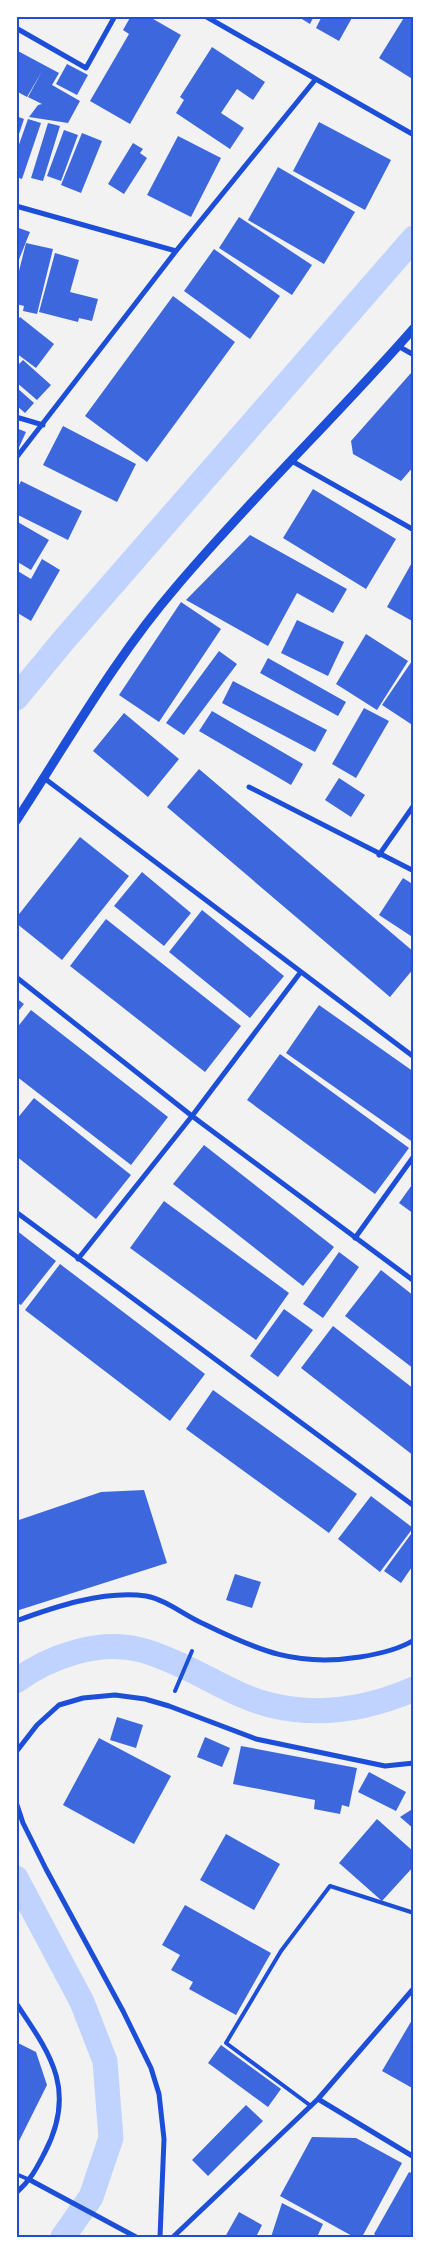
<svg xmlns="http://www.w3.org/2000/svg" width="430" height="2253" font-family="'Sofia Sans Condensed',sans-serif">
  <rect width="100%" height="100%" fill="#f2f2f2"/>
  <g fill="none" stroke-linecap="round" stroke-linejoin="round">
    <path stroke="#bfd3fe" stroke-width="25" d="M16 698 63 641 414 238
      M16 1681C50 1656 100 1639 141 1650 157 1654 172 1661 187 1668 214 1681 241 1698 270 1705 319 1717 368 1709 414 1689
      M16 1878 82 2002 105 2061 111 2138 91 2197 63 2237"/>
  </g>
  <path fill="#3d67dc" d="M131 16H148L181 35 130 124 90 101 129 34 123 30Z
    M297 16H314L310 24Z
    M322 16H353L339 41 316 28Z
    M405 16H414V80L379 58Z
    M212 47 265 82 253 100 237 89 221 113 244 128 230 149 176 113 184 100 180 97Z
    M16 50 59 73 52 85 80 101 68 123 29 117 38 105 42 104 28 97 42 71 27 97 16 91Z
    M67 64 88 75 77 95 56 84Z
    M16 116 24 119 17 140H16Z
    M28 119 41 123 22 179 16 177V153Z
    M319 122 391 160 365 210 293 171Z
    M48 123 60 126 43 181 31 178Z
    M64 130 78 135 61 181 47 176Z
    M82 133 102 141 81 193 61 185Z
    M178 136 221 158 191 217 147 195Z
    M133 143 143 149 140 153 147 158 124 194 108 184Z
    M278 167 355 212 324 264 248 220Z
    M239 217 312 265 292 295 219 248Z
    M16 227 30 232 16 267Z
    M26 243 53 249 37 314 23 311 24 306 16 304V283Z
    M214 249 280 296 250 339 184 291Z
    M55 253 79 260 70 292 98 299 92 321 79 318 78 322 39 312Z
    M173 296 235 342 147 462 85 416Z
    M20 317 54 344 36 368 16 353V322Z
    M23 360 51 385 37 400 16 382V364L18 365Z
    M411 373H414V466L401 481 353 454 351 441Z
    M16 387 34 403 25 413 16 405Z
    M63 426 136 464 117 502 43 465Z
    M16 428 26 432 16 454Z
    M21 481 82 511 68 540 16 514V491Z
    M313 489 396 539 366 589 283 538Z
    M16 521 49 540 31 570 16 561Z
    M250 535 347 589 333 613 297 593 268 646 186 600Z
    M42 559 60 570 31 621 16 612V570L31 579Z
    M414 559V622L387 607Z
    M181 602 221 629 159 722 119 695Z
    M297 620 344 642 328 676 281 653Z
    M366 634 408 661 377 710 336 684Z
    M219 651 237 664 184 735 166 723Z
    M268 658 346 702 338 716 260 673Z
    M412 661H414V726L382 705Z
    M233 681 327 730 315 752 222 703Z
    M364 708 389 721 356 778 332 764Z
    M212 711 303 764 291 785 199 731Z
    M124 713 179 759 148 797 93 751Z
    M199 769 414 952V968L390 997 167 807Z
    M339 778 365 795 351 817 325 800Z
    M80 837 129 876 62 960 16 923V918Z
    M142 872 191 913 164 946 114 906Z
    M403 878 414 885V938L379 915Z
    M202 910 284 976 250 1018 169 952Z
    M106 919 241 1026 205 1072 70 966Z
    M16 998 24 1004 16 1014Z
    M319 1005 414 1072V1143L286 1053Z
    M31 1010 168 1117 131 1165 16 1076V1029Z
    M280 1054 409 1148 375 1194 247 1100Z
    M34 1098 131 1175 96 1219 16 1156V1120Z
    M204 1145 334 1247 303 1286 173 1184Z
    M414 1182V1214L399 1203Z
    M164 1201 289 1293 256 1340 130 1248Z
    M16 1230 56 1261 21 1305 16 1302Z
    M339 1252 359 1267 323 1318 303 1304Z
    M60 1264 205 1374 170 1421 25 1310Z
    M381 1270 414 1296V1369L345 1316Z
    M284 1309 313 1330 278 1377 250 1356Z
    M333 1326 414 1389V1456L301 1368Z
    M213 1390 357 1494 329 1533 186 1429Z
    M144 1490 167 1563 16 1611V1521L101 1492Z
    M371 1496 413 1528 380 1572 338 1539Z
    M414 1530V1564L401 1583 384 1571Z
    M235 1574 261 1582 252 1608 226 1600Z
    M117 1717 143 1725 136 1748 110 1740Z
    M205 1737 230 1748 222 1767 197 1757Z
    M99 1738 171 1776 134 1844 63 1805Z
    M241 1746 357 1768 349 1807 342 1805 340 1814 314 1809 315 1800 233 1784Z
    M369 1772 406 1792 396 1811 358 1792Z
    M414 1808V1829L400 1817Z
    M377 1819 414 1852V1866L382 1901 339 1863Z
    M226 1834 280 1864 254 1910 200 1880Z
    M185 1905 271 1953 236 2015 189 1989 193 1982 171 1970 180 1955 162 1945Z
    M412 2020 414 2021V2089L382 2071Z
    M16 2042 36 2052 47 2085 19 2141 16 2140Z
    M221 2045 281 2089 268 2107 208 2063Z
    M246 2105 263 2121 208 2176 192 2160Z
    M312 2137 356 2138 402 2163 362 2237H354L280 2196Z
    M409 2172 414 2174V2237H378L374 2234Z
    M282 2203 323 2224 317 2237H271Z
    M239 2212 262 2225 256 2237H225Z"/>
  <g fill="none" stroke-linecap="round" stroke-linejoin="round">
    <path stroke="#1d4ed8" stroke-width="4" d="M175 1691 192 1651
      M311 2106 226 2043 281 1951 330 1886 414 1913
      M16 2174 30 2180"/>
    <path stroke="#1d4ed8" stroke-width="5" d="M205 16 414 135
      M16 28 86 68 115 16
      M16 206 176 251
      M398 346 414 355
      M16 417 43 425
      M16 458 176 251 315 80
      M290 460 414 530
      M44 778 414 1057
      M249 787 414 871
      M379 855 414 805
      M16 977 192 1116 414 1281
      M16 1212 414 1506
      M355 1238 414 1156
      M78 1259 192 1116 300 973
      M16 1621C54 1607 104 1590 146 1596 167 1600 185 1616 204 1624 259 1651 297 1667 360 1657 379 1654 398 1650 414 1640
      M16 1752 37 1725 59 1705 83 1698 115 1695 145 1699 169 1706 256 1739 385 1766 414 1763
      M16 1802 23 1823 46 1869 123 2011 151 2068 159 2094 164 2139 160 2237
      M16 2003C51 2055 77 2090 45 2152 36 2169 31 2180 16 2193
      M318 2099 414 2157
      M30 2180 136 2237
      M173 2237 318 2099 414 1988"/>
    <path stroke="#1d4ed8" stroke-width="9" d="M16 821C68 742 114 659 176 587 252 497 337 416 414 328"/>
  </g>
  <rect width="430" height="2253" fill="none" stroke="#ffffff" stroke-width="35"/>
  <rect x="18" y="18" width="394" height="2218" fill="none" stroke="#1d4ed8" stroke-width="2"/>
</svg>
